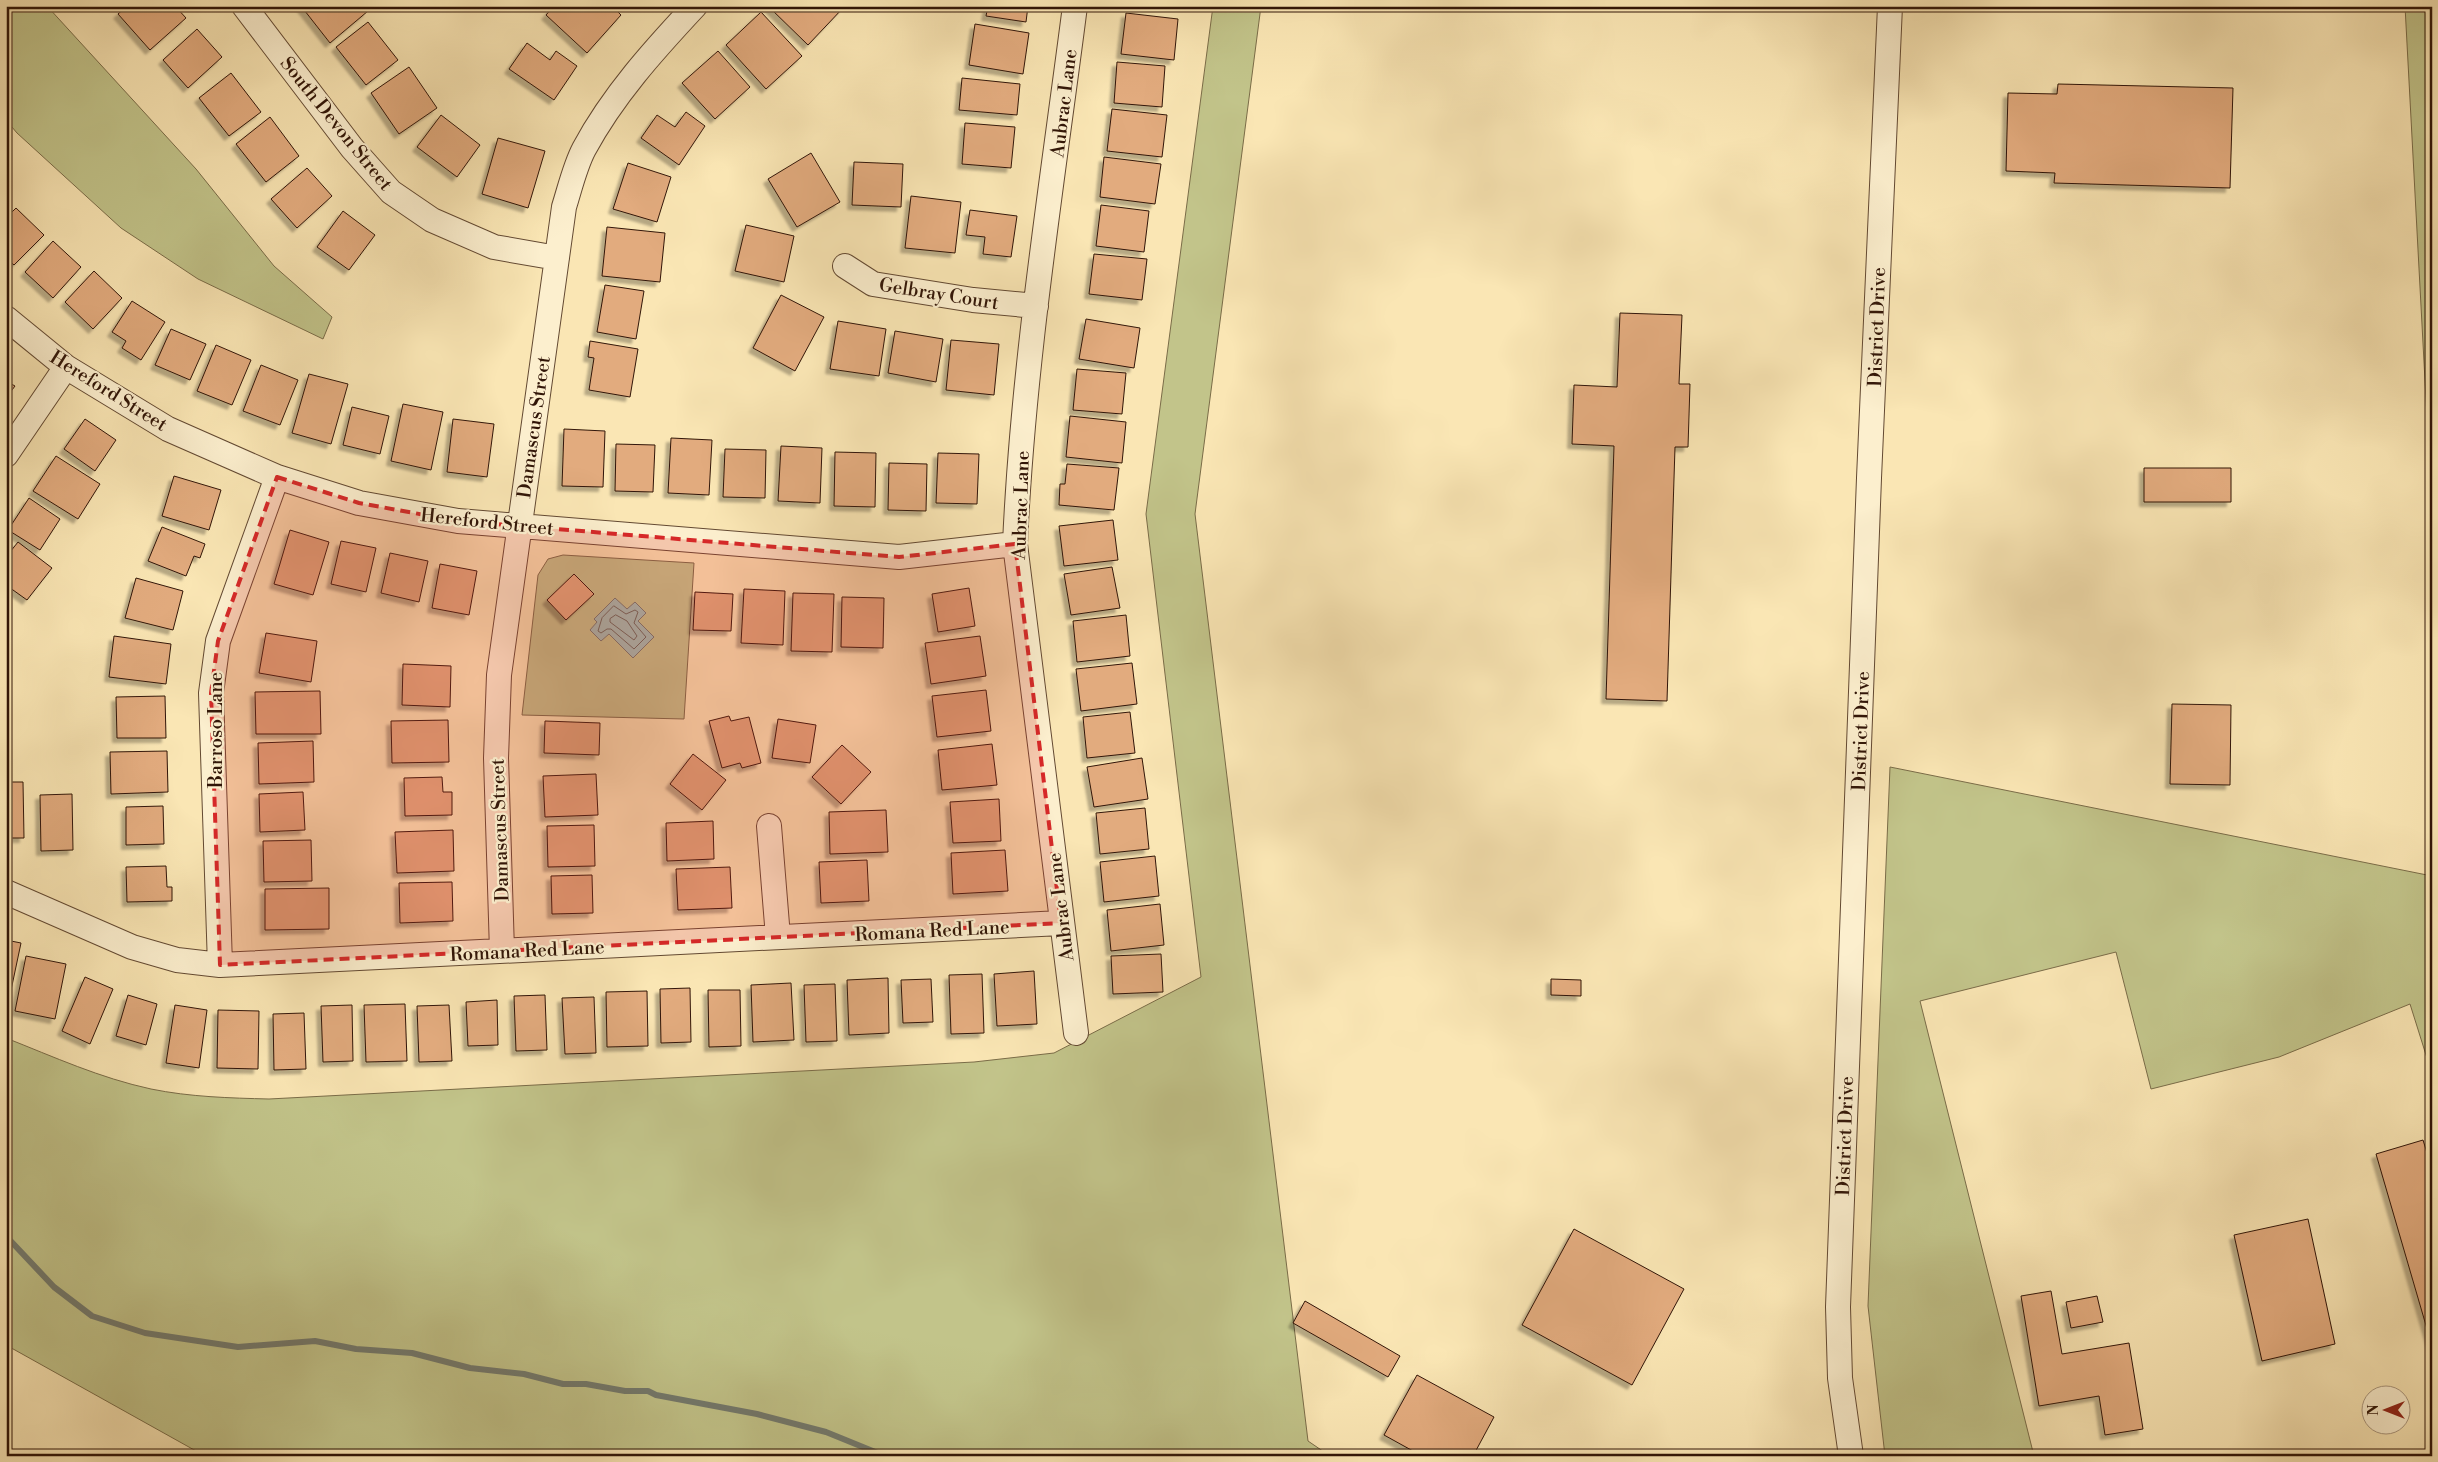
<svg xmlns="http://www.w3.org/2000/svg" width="2438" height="1462" font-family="'Libre Bodoni',serif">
  <defs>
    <filter id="shadow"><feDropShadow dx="-4.5" dy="4.5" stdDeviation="1" flood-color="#0004"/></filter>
  </defs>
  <rect width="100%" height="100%" fill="#fae6b4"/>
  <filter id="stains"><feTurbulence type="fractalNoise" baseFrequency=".004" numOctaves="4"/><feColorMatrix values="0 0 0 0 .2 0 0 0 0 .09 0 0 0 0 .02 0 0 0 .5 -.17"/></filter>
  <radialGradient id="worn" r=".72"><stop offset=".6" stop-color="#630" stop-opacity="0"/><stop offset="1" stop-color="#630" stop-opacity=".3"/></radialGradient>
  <path fill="#c2c48a" stroke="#7a6c48" d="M6 6H47L196 169 274 266 332 317 323 339 198 279 121 228 17 133 6 120Z
    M1213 6H1261L1195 514 1308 1441 1330 1456H205L6 1345V1038C54 1057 100 1078 151 1089 190 1097 230 1098 269 1099L974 1062 1054 1053 1201 977 1146 514Z
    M2405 6H2432V520L2431 493Z
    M563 555 694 563 684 719 522 715 538 575 548 559Z
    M1890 767 2432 876V1074L2410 1004 2279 1057 2151 1089 2116 952 1920 1001 2034 1456H1885L1868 1306Z"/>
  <path fill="#9fbeb2" stroke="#737a6e" d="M615 598 627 609 635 602 646 613 638 621 654 637 633 658 609 634 601 641 590 630 597 622 594 619Z"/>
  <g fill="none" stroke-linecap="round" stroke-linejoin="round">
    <path stroke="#686a5c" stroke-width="1" d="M614 606 626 614 635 610 638 612 634 623 646 637 634 649 611 629H607L601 633 598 631 602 618Z
      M616 615 627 621 637 636 634 640 610 622V619Z"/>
    <path stroke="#737a6e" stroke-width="6" d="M6 1236 54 1287 92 1316 145 1333 238 1347 315 1341 356 1349 412 1353 470 1368 524 1374 563 1384H586L625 1391H648L656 1395 757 1414 826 1432 885 1456"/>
  </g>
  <path fill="#e2ab7e" stroke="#311507" filter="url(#shadow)" d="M127 6H175L186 18 150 50 118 14Z
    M301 6H364L368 11 330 43Z
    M554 6H612L621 15 587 53 546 15Z
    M768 6H842L843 8 808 45Z
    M988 6H1028L1026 22 986 16Z
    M761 12 802 56 766 89 726 45Z
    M1126 13 1178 19 1174 60 1121 54Z
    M368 22 398 60 366 85 336 47Z
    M975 24 1029 33 1023 74 969 65Z
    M197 29 222 57 188 88 163 60Z
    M527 43 550 60 556 51 577 66 554 100 509 69Z
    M718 51 750 87 715 119 682 83Z
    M1117 62 1165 66 1162 107 1114 103Z
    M409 67 437 108 399 134 371 93Z
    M231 73 261 112 229 136 199 98Z
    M962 78 1020 84 1017 115 959 110Z
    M2058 84 2233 88 2230 188 2054 183 2055 173 2006 171 2008 93 2057 94Z
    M1112 109 1167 115 1162 157 1107 151Z
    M686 112 705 126 679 165 641 138 657 115 675 127Z
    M441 115 480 145 457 177 417 147Z
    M270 117 299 156 266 182 236 144Z
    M965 123 1015 127 1011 168 962 164Z
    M498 138 545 151 528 208 482 194Z
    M811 153 840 202 797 227 768 179Z
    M1104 157 1161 164 1155 204 1100 197Z
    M854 162 903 164 901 207 852 205Z
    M628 163 671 177 657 222 613 209Z
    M307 168 332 196 297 228 271 199Z
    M911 196 961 202 955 253 905 248Z
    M1101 205 1149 211 1144 252 1096 246Z
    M16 208 44 235 14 265 6 258V218Z
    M970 210 1017 216 1011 257 983 254 985 237 966 235Z
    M343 211 375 235 349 270 317 247Z
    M746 225 794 236 784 282 735 271Z
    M607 227 665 233 660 282 602 276Z
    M53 241 81 267 53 298 25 272Z
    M1094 254 1147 259 1142 300 1089 294Z
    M94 271 122 298 93 329 65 302Z
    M605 285 644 291 636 339 597 332Z
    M781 295 824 317 795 371 753 348Z
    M132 301 165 322 141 360 122 348 126 341 112 332Z
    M1620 313 1682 315 1679 384H1690L1688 447H1675L1667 701 1606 699 1614 446 1572 444 1574 385 1617 387Z
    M1086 319 1140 328 1134 368 1079 359Z
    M838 321 886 329 879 376 830 369Z
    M171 329 206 344 190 380 155 365Z
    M895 331 943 339 936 382 888 373Z
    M951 340 999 344 994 395 946 390Z
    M590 341 638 349 630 397 589 390 594 358 588 357Z
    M216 345 251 360 232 405 197 391Z
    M261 365 298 380 280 425 243 411Z
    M1077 369 1126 373 1122 414 1073 410Z
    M309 374 348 384 331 444 292 433Z
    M6 381 15 386 6 398Z
    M403 404 443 412 431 470 391 461Z
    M352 407 389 416 380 454 343 445Z
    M1070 416 1126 422 1122 463 1066 457Z
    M85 419 116 440 95 471 64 449Z
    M453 419 494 424 487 477 447 472Z
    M564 429 605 431 603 487 562 486Z
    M671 438 712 440 709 495 668 493Z
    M616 444 655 445 653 492 615 491Z
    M781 446 822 448 820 503 778 501Z
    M725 449 766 450 765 498 723 497Z
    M835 452 876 453 875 507 834 506Z
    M938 453 979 454 977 504 936 503Z
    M56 456 100 484 78 519 33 491Z
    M889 463 927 464 926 511 888 510Z
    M1067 464 1119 468 1114 510 1059 505 1060 484H1065Z
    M2144 468H2231V502H2144Z
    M174 476 221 490 209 530 162 516Z
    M29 498 60 519 40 550 8 530Z
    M1113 520 1118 560 1064 566 1059 526Z
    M162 527 205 544 200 558 194 556 186 576 148 561Z
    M290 530 329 542 313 595 274 584Z
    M341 541 376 548 366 592 331 584Z
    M18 542 52 568 27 600 6 585V557Z
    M390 553 428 561 419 602 381 593Z
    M440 564 477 571 469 615 432 608Z
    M1112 567 1120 608 1071 615 1064 574Z
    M574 574 594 594 566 620 547 600Z
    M136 578 183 591 173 630 125 618Z
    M969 588 975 626 938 632 932 594Z
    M744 589 785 591 783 645 741 643Z
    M695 592 733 594 731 631 693 630Z
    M793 593 834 594 832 652 791 651Z
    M842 597 884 598 883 648 841 647Z
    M1126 615 1130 656 1077 662 1073 621Z
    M266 633 317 641 311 682 259 673Z
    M114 636 171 644 166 684 109 677Z
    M980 636 986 676 931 684 925 643Z
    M1132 663 1137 704 1081 711 1076 669Z
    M403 664 451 666 450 707 402 705Z
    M986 690 991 731 937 737 932 696Z
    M320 691 321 734H256L255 692Z
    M165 696 166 738H117L116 697Z
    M2172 704 2231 705 2230 785 2170 784Z
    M1130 712 1135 753 1087 758 1083 717Z
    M729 716 731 721 749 717 761 763 742 768 740 763 722 768 709 721Z
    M778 719 816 725 810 763 772 758Z
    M448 720 449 762 392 763 391 721Z
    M545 721 600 723 599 755 544 753Z
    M313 741 314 782 259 784 258 743Z
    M992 744 997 785 942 790 938 750Z
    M842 745 871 772 841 804 812 777Z
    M167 751 168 792 111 794 110 752Z
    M693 754 726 780 702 810 670 784Z
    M1142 758 1148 799 1094 807 1087 767Z
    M596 774 598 815 545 817 543 776Z
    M442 777 443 792H452V815L405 816 404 778Z
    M6 782H23L24 838H6Z
    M303 792 305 830 260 832 259 794Z
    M72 794 73 850 41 851 40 795Z
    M999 799 1001 841 953 843 950 802Z
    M163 806 164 844 126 845V807Z
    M1145 808 1149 849 1100 854 1096 813Z
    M886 810 888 852 830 854 829 812Z
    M713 821 714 859 667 861 666 823Z
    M594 825 595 866 548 867 547 826Z
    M453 830 454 871 397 873 395 832Z
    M311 840 312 881 264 882 263 841Z
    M1005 850 1008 891 953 894 951 853Z
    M1155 856 1159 896 1104 902 1100 862Z
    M867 860 869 901 821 903 819 862Z
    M166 866 167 887H172V901L127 902 126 867Z
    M730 867 732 908 678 910 676 869Z
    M592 875 593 913 552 914 551 876Z
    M452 882 453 921 400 923 399 883Z
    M329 888V929L265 930V889Z
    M1160 904 1164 945 1111 951 1107 910Z
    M6 940 21 943 10 995H6Z
    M1161 954 1163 992 1113 994 1111 956Z
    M26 956 66 964 55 1019 15 1011Z
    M1034 971 1037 1024 997 1026 994 974Z
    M982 974 984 1033 951 1034 949 975Z
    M85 977 113 989 90 1044 62 1031Z
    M888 978 889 1033 849 1035 847 980Z
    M931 979 933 1022 903 1023 901 980Z
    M1551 979 1581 980V996L1551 995Z
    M791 983 794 1040 753 1042 751 985Z
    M835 984 837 1041 806 1042 804 985Z
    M690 988 691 1042 661 1043 660 989Z
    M708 990H740L741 1046 709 1047Z
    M647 991 648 1046 607 1047 606 992Z
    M128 995 157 1004 146 1045 116 1036Z
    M545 995 547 1050 516 1051 514 996Z
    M594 997 596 1053 565 1054 562 998Z
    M497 1000 498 1045 468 1046 466 1002Z
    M405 1004 407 1061 366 1062 364 1005Z
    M175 1005 207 1010 199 1068 166 1063Z
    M352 1005 353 1061 323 1062 321 1006Z
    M449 1005 452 1061 419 1062 417 1006Z
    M218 1010 259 1011 258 1069 217 1068Z
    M304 1013 306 1069 274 1070 273 1014Z
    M2423 1140 2432 1169V1346L2376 1154Z
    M2308 1219 2335 1344 2262 1361 2234 1235Z
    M1574 1229 1684 1289 1632 1385 1522 1325Z
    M2051 1291 2062 1354 2129 1343 2143 1429 2105 1435 2099 1396 2039 1406 2021 1296Z
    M2097 1296 2103 1322 2071 1328 2066 1302Z
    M1305 1301 1400 1356 1388 1377 1293 1323Z
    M1417 1375 1494 1417 1473 1456H1422L1384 1435Z"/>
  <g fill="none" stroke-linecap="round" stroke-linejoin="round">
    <g stroke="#634932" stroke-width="26">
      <path id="minor" d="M244 6 352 148 391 192 432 220 494 247 557 258
        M1075 6C1052 185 1023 364 1015 544L1076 1033
        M845 266 873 284 973 300 1036 306
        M6 318 66 367 168 429 277 477 359 503 458 521 899 557 1015 544
        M6 455 66 367
        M769 826 778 937
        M6 892 132 947 177 960 220 965 1061 923
        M502 951 496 758 499 675 564 207C570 188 575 166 584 149 613 95 654 50 695 6
        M220 965 211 693 218 641 277 477
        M1851 1456 1840 1378 1838 1307 1869 478 1890 6"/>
    </g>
    <use href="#minor" stroke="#fcefce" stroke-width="24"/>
  </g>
  <path fill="#d62828" fill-opacity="0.2" stroke="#d62828" stroke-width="4" stroke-dasharray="10 6" stroke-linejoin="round" d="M277 477 359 503 458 521 899 557 1015 544 1061 923 220 965 211 693 218 641Z"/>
  <g text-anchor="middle" stroke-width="4.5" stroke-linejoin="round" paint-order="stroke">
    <g font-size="19" fill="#311507" stroke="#fcefce">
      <text transform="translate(1063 103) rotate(-83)" y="7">Aubrac Lane</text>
      <text transform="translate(337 123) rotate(51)" y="7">South Devon Street</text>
      <text transform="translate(939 293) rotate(9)" y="7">Gelbray Court</text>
      <text transform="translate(1876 327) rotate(-88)" y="7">District Drive</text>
      <text transform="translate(109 390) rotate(32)" y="7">Hereford Street</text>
      <text transform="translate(533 427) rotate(-82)" y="7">Damascus Street</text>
      <text transform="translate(1020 505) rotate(-88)" y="7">Aubrac Lane</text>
      <text transform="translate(487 521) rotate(6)" y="7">Hereford Street</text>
      <text transform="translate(215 730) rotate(-90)" y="7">Barroso Lane</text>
      <text transform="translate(1860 731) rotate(-88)" y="7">District Drive</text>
      <text transform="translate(499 830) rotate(-92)" y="7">Damascus Street</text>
      <text transform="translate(1060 907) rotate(-97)" y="7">Aubrac Lane</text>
      <text transform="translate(932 930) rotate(-3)" y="7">Romana Red Lane</text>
      <text transform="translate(527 950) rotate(-3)" y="7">Romana Red Lane</text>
      <text transform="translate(1844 1136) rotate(-88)" y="7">District Drive</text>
    </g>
  </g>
  <rect width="2438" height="1462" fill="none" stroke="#fae6b4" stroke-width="25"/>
  <rect x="8" y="8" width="2423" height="1447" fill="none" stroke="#311507" stroke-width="2.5"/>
  <rect x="12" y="12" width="2413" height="1437" fill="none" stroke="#311507"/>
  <g transform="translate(2386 1410) rotate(270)"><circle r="24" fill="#fcefce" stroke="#ab987e"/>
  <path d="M0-4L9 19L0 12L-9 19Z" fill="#8f2418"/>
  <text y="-8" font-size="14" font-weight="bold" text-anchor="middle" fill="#311507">N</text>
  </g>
  <rect width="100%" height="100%" filter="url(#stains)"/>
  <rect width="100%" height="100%" fill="url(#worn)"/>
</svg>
